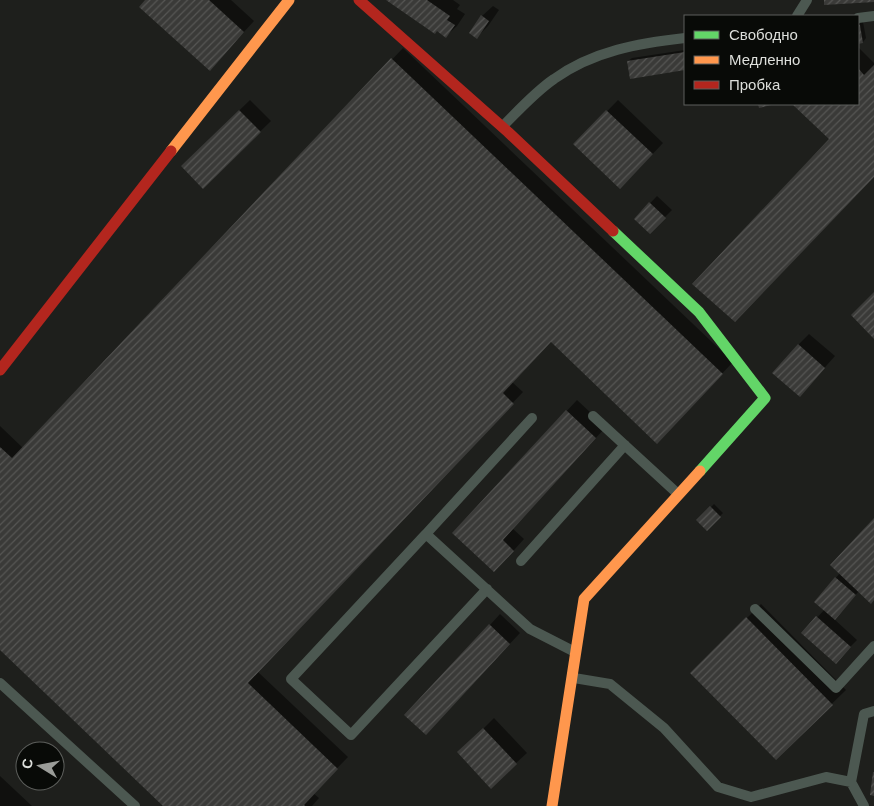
<svg xmlns="http://www.w3.org/2000/svg" width="874" height="806" font-family="Helvetica,sans-serif">
  <defs>
    <pattern id="building-hatch" width="6" height="6" patternUnits="userSpaceOnUse" patternTransform="scale(1.25)"><rect width="6" height="6" fill="#3a3a38"/><path d="M-1 1l2-2M0 6l6-6M5 7l2-2" fill="none" stroke="#565654"/></pattern>
  </defs>
  <rect width="100%" height="100%" fill="#1e1f1c"/>
  <path fill="#0007" d="M147 0H231L254 21 220 58Z
    M388 0H453L460 5 457 9 465 14 457 26 446 36Z
    M493 6 499 10 488 26 477 37 482 16Z
    M863 22 866 38 863 42H858V23Z
    M858 47 874 63V175L830 139 794 104H858Z
    M403 48 733 362 668 431 551 341 512 382 523 392 258 672 348 757 313 793 319 798 312 806H165L0 649V426L23 448Z
    M685 50V69L631 78 628 61 632 58Z
    M250 100 271 121 203 187 182 166Z
    M618 100 663 143 631 177 575 144Z
    M657 196 672 210 650 232 635 219Z
    M809 334 835 356 810 384 798 345Z
    M577 400 606 427 512 528 524 539 505 560 453 533Z
    M714 504 723 513 707 529 698 520Z
    M874 520V599L859 591 834 619 857 640 842 655 803 633 825 609 815 602 840 573Z
    M761 604 846 690 776 758 692 673Z
    M500 614 520 633 436 723 490 625Z
    M494 718 527 753 516 763 470 742Z
    M0 776 32 806H0Z"/>
  <path fill="url(#building-hatch)" d="M145 0H209L244 32 210 71 139 7Z
    M386 0H427L450 16 447 20 455 25 446 38 437 31 435 34Z
    M824 0H874V2L824 5Z
    M481 15 489 21 477 39 469 33Z
    M858 25H860L863 43 858 44Z
    M685 52V70L630 79 627 61Z
    M391 58 723 374 657 444 551 342 503 393 514 404 248 683 338 769 304 805 305 806H163L0 650V447L12 458Z
    M874 65V177L735 322 692 284 829 139 792 104H858V68L864 75Z
    M758 104H775L759 108Z
    M239 110 261 132 203 189 181 166Z
    M606 110 653 154 620 189 573 144Z
    M649 202 666 218 650 234 634 219Z
    M874 292V339L851 315Z
    M798 344 825 368 800 397 772 373Z
    M566 410 596 438 503 540 514 551 494 572 452 533Z
    M710 506 721 517 707 531 696 520Z
    M874 518V600L871 604 830 565Z
    M835 577 856 595 835 620 814 602Z
    M816 616 851 647 836 664 801 633Z
    M746 617 833 705 776 760 690 673Z
    M489 624 510 644 426 735 404 715Z
    M483 728 517 764 491 789 457 752Z
    M873 772H874V796L870 795Z"/>
  <g fill="none" stroke-linecap="round" stroke-linejoin="round">
    <path stroke="#4c5851" stroke-width="10" d="M797 16 807 0
      M858 18 874 16
      M503 126C519 110 535 92 554 79 593 51 639 43 685 38
      M593 416 678 494
      M532 418 426 534 530 629 573 651
      M426 534 291 679 351 735 487 589
      M521 561 625 445
      M755 609 836 688 874 646
      M574 678 610 684 664 728 718 787 751 797 826 777 851 782 864 806
      M0 683 135 806
      M851 782 864 714 874 711"/>
    <path stroke="#63d668" stroke-width="11" d="M613 231 699 312 765 398 700 471"/>
    <path stroke="#ff974d" stroke-width="11" d="M171 151 289 0
      M552 806 584 599 700 471"/>
    <path stroke="#b3261e" stroke-width="11" d="M359 0 508 132 613 231
      M0 370 171 151"/>
  </g>
  <rect x="684" y="15" width="175" height="90" fill="#080a07" stroke="#5d5f5c"/>
  <rect x="694" y="31" width="25" height="8" fill="#63d668" stroke="#5d5f5c"/>
  <text x="729" y="40" font-size="15" fill="#dddfdb">Свободно</text>
  <rect x="694" y="56" width="25" height="8" fill="#ff974d" stroke="#5d5f5c"/>
  <text x="729" y="65" font-size="15" fill="#dddfdb">Медленно</text>
  <rect x="694" y="81" width="25" height="8" fill="#b3261e" stroke="#5d5f5c"/>
  <text x="729" y="90" font-size="15" fill="#dddfdb">Пробка</text>
  <g transform="translate(40 766) rotate(280)"><circle r="24" fill="#080a07" stroke="#5d5f5c"/>
  <path d="M0-4L9 19L0 12L-9 19Z" fill="#9a9c98"/>
  <text y="-8" font-size="14" font-weight="bold" text-anchor="middle" fill="#dddfdb">С</text>
  </g>
</svg>
